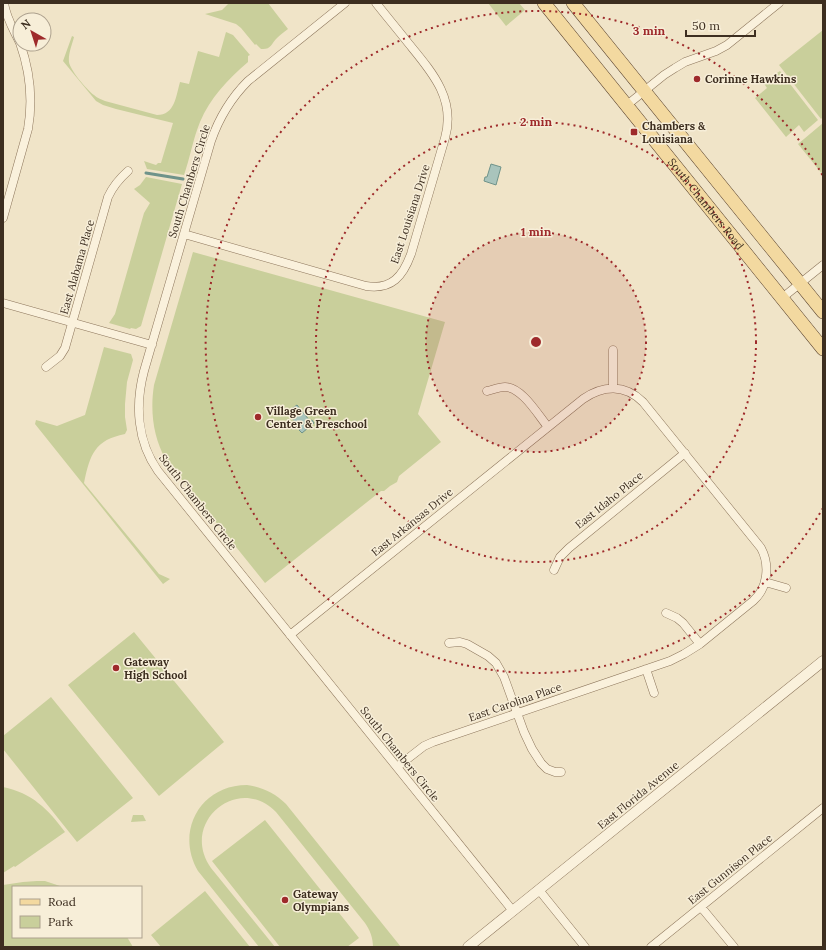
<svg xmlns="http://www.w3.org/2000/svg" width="826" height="950" font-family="Lora,serif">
  <rect width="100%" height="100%" fill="#f0e4c8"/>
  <path fill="#c9cf9b" d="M229 3H268L288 29C284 32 280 35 277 38 271 44 271 50 261 49L256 44 255 45 241 28 236 24 205 14 222 10Z
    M488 3H519L525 10 506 26Z
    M823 30V117L821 119 779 65Z
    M226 32 233 35 250 55 248 56V62C228 79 210 98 200 122 193 139 190 158 184 175L147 169 144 161 156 165 158 163H161L173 123 116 109 103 105 96 101 63 61 72 36 74 37C72 45 68 54 69 62 70 70 87 90 94 95 97 98 101 99 105 101L157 115C175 115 176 96 180 82L189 84 198 51 219 57Z
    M780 71 818 120 804 132 799 125 786 137 755 98 767 88 763 82Z
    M823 123V175L798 144Z
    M146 177 182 184 141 326 136 329 131 328 130 329 109 323 115 314 144 213 150 203 134 189 140 185Z
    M193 252 445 322 418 414 441 442 399 476 397 482 390 486 384 491H381L265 583 166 460C153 437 150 411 154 385Z
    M104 347 131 354 133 360 127 382 125 404V417L127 430 125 434C95 440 90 454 84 483L159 574 170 579 163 584 35 424 36 420 57 426 85 415Z
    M134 632 224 742 159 796 68 685Z
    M51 697 133 798 77 842 3 749V736Z
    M247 785C262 787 275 793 286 804L401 947H373C373 938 370 930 365 923L276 812C238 773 179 823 211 868L275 947H259L198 871C175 832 200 785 247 785Z
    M3 787C32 793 48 809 65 832L15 867 14 866 3 873Z
    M133 815H143L146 821 131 822Z
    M265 820 359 938 347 947H280L212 861Z
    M37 881H45L63 887H13V937H127L133 947H3V885L23 882Z
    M205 891 250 947H161L151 935Z"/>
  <path fill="#a9c4bc" stroke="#6f938a" d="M491 164 501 167 496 185 484 181 485 177H487Z
    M297 405 310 421 312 420 314 423 302 433 299 430 301 429 287 412Z"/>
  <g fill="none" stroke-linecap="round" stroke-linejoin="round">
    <path stroke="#6f938a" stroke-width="3" d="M146 173 183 179"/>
    <g stroke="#8d765c" stroke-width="9">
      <path id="minor" d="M345 3 248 81C231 98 219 118 211 141L144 371C135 405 137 441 158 471L513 911
        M627 105 664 75 675 68 685 62 716 51 727 45 779 3
        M3 218 28 129C33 100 30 71 20 43 14 30 6 18 4 3
        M184 234 366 286C392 290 403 276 411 254L445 138C456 99 432 72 409 44 398 30 387 17 376 3
        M782 298 823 265
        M3 303 152 345
        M46 367 60 356 65 348 108 197C113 186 119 179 128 171
        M613 388V350
        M487 391C492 390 499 387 505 387 522 387 538 415 548 427
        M554 570 560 557 569 548 685 453
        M765 582 786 588
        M666 613 677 618 683 623 700 644
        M290 635 583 399C603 385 625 384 643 402L761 548C770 565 768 588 753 601L700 644 684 654 670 661 433 742 424 746 397 767
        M449 643 460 642 467 644 488 656 496 663 504 677 524 732 532 749 541 763 547 769 555 772H561
        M646 669 654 693
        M539 890 585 947
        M701 907 734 947
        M651 947 823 808"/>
    </g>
    <g stroke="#8d765c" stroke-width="11">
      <path id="tertiary" d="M468 947 823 661"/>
    </g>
    <g stroke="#5b4430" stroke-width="14">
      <g id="primary">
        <path id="s1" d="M544 3 823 349"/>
        <path d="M573 3 823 312"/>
      </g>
    </g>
    <use href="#minor" stroke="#faf1dc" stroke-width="8"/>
    <use href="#tertiary" stroke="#faf1dc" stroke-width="10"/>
    <use href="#primary" stroke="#f3d9a0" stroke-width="13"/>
  </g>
  <circle cx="536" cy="342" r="110" fill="#9e2a2b" fill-opacity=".12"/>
  <g fill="none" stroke="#9e2a2b" stroke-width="2" stroke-dasharray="2 4">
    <circle cx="536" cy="342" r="110"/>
    <circle cx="536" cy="342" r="220"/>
    <path d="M823 508A331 331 0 1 1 823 176"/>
  </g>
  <g fill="#9e2a2b" stroke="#f7eed8" stroke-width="1.5">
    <circle cx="697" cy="79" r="4"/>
    <rect x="630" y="128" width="8" height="8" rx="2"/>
    <circle cx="258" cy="417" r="4"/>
    <circle cx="116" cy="668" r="4"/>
    <circle cx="285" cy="900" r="4"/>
  </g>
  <g text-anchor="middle" stroke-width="3" stroke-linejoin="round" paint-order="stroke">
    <g font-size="11" font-weight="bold" fill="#3d2e20" stroke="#f7eed8" text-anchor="start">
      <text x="705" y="83">Corinne Hawkins</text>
      <text x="642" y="130">Chambers &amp;<tspan x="642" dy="13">Louisiana</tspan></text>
      <text x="266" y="415">Village Green<tspan x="266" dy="13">Center &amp; Preschool</tspan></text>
      <text x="124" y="666">Gateway<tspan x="124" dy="13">High School</tspan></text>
      <text x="293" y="898">Gateway<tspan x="293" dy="13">Olympians</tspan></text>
    </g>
    <g font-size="11" fill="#3d2e20" stroke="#f7eed8">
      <text transform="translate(189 181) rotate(-73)" y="4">South Chambers Circle</text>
      <text dy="4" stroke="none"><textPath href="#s1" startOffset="258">South Chambers Road</textPath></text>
      <text transform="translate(410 214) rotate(-72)" y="4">East Louisiana Drive</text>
      <text transform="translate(77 267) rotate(-74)" y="4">East Alabama Place</text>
      <text transform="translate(609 500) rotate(-39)" y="4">East Idaho Place</text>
      <text transform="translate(198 502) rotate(52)" y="4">South Chambers Circle</text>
      <text transform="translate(412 522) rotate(-39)" y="4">East Arkansas Drive</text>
      <text transform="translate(515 702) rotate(-19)" y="4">East Carolina Place</text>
      <text transform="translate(400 754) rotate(51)" y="4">South Chambers Circle</text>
      <text transform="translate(638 795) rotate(-39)" y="4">East Florida Avenue</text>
      <text transform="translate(730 869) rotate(-39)" y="4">East Gunnison Place</text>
    </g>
  </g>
  <circle cx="536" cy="342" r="6" fill="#9e2a2b" stroke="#f7eed8" stroke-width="2"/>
  <g font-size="12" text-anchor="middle" font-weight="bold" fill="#9e2a2b" stroke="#f7eed8" stroke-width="3" stroke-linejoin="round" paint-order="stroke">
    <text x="649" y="35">3 min</text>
    <text x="536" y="126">2 min</text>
    <text x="536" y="236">1 min</text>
  </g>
  <rect width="826" height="950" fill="none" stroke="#3d2e20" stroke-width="8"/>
  <rect x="12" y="886" width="130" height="52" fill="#f7eed8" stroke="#ada18e"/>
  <rect x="20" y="899" width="20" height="6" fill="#f3d9a0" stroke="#ada18e"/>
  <text x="48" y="906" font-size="12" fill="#3d2e20">Road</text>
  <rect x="20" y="916" width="20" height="12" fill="#c9cf9b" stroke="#ada18e"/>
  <text x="48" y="926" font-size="12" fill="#3d2e20">Park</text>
  <g transform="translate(32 32) rotate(321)"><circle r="19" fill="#f7eed8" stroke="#ada18e"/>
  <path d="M0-3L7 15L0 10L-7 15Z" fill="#9e2a2b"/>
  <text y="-6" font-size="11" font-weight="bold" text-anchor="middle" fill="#3d2e20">N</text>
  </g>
  <path d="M686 30v6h69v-6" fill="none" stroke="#3d2e20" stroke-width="2"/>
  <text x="692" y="30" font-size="12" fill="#3d2e20" stroke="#f7eed8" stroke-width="3" paint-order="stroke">50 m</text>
</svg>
